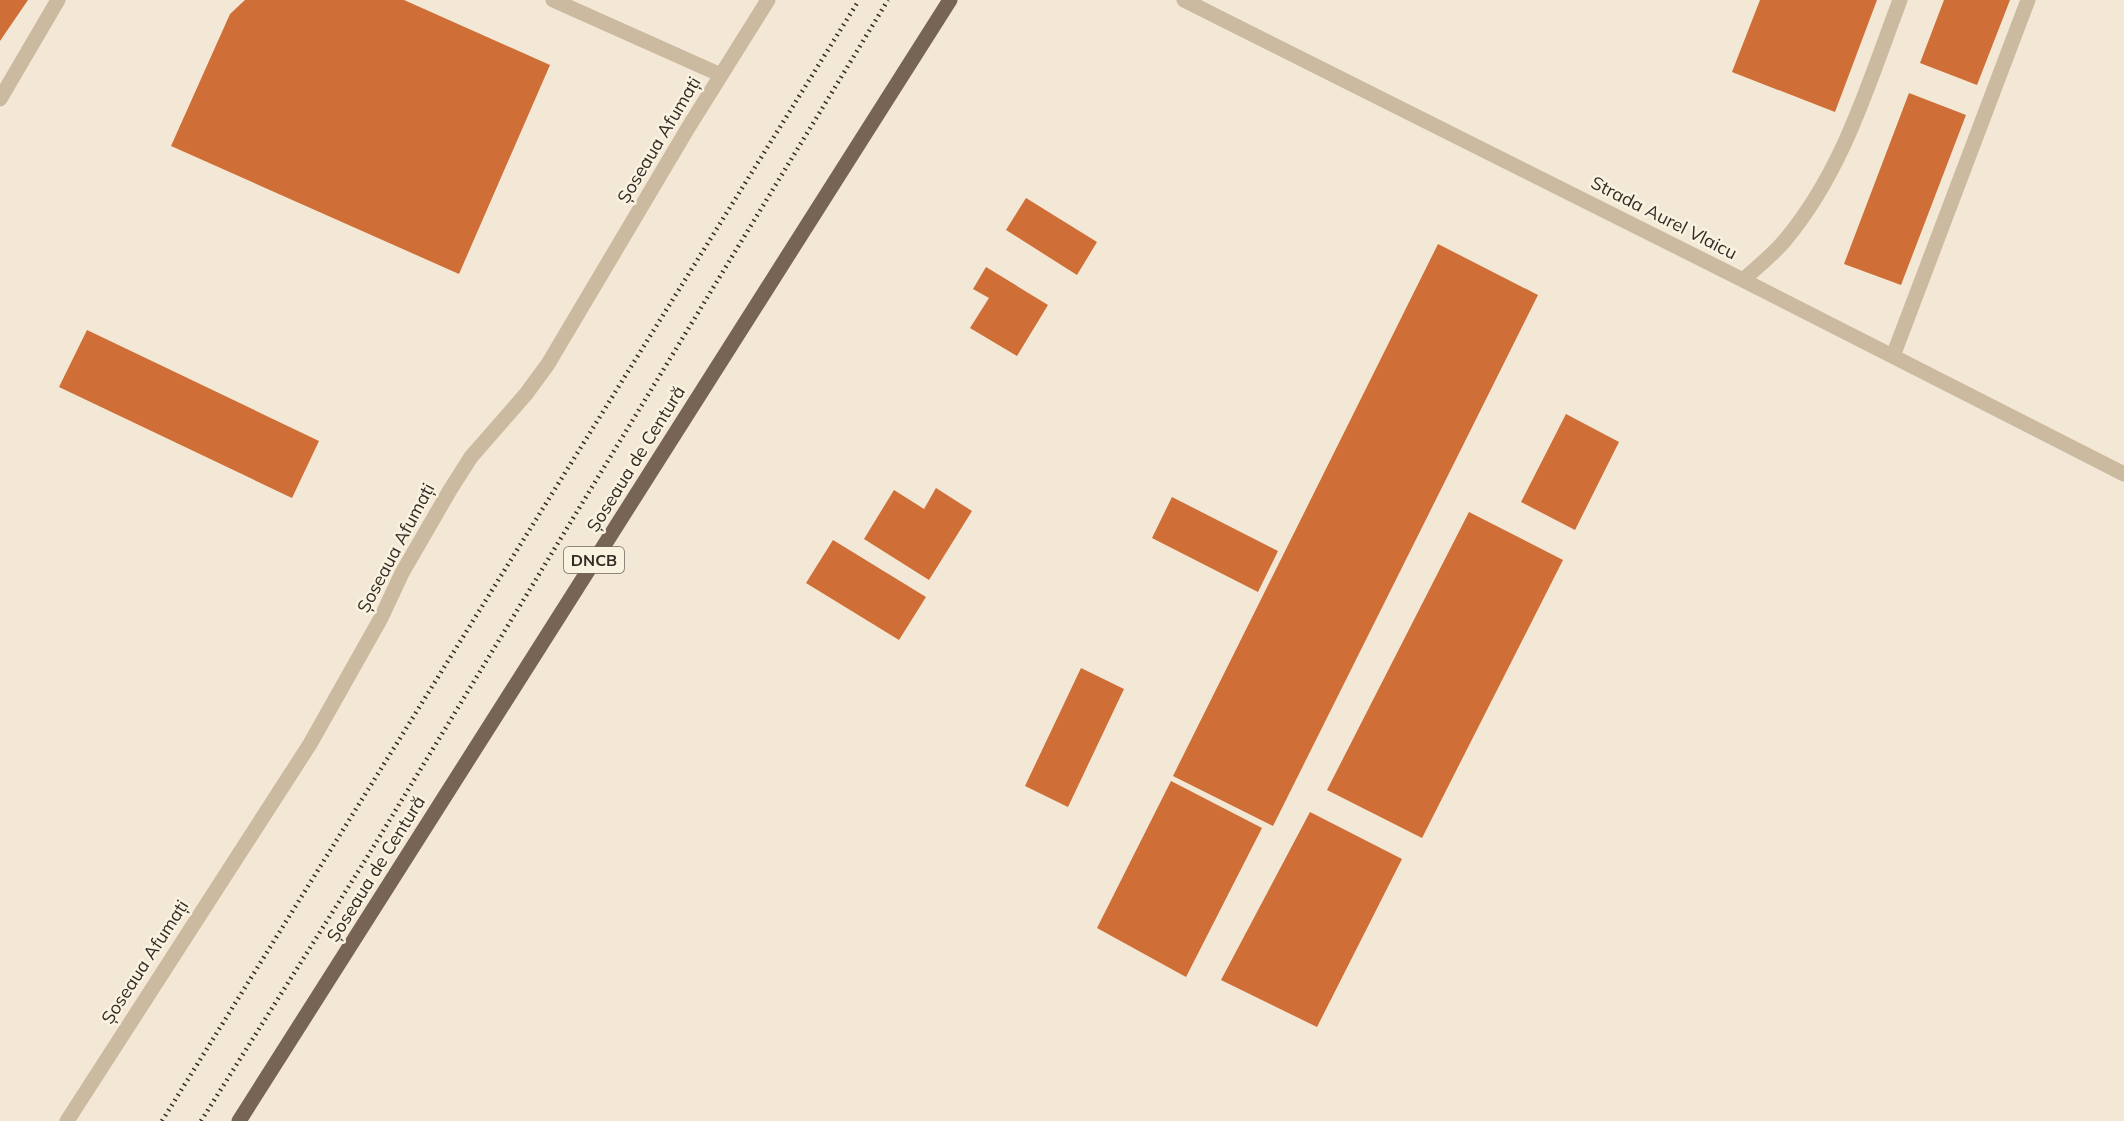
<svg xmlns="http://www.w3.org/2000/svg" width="2124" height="1121" font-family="Mulish,sans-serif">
  <rect width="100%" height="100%" fill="#f2e8d5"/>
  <path fill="#cf6e36" d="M0 0H28L0 41Z
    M245 0H404L550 65 459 274 171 146 230 14Z
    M1760 0H1877L1835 112 1732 72Z
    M1944 0H2010L1977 85 1920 63Z
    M1909 93 1966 115 1901 285 1844 264Z
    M1026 198 1097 242 1077 275 1006 230Z
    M1438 244 1538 295 1273 826 1173 776Z
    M986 267 1048 305 1017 356 970 328 989 298 973 289Z
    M87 330 319 441 292 498 59 387Z
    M1566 414 1619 442 1575 530 1521 502Z
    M936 488 972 511 929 580 864 539 894 490 924 509Z
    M1172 497 1278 551 1258 592 1152 538Z
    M1469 512 1563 560 1422 838 1327 790Z
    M833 540 926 597 899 640 806 583Z
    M1081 668 1124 689 1068 807 1025 786Z
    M1171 781 1262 828 1186 977 1097 928Z
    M1310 812 1402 859 1317 1027 1221 980Z"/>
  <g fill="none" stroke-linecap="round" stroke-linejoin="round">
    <path stroke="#cbb9a0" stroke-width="15" d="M553 0 721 75
      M1184 0 1743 280 2124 474
      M0 99 58 0
      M1743 280C1757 267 1774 254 1786 239 1843 171 1869 82 1900 0
      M1893 356 2028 0
      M67 1121 310 744 381 618 402 573 450 490 471 457 526 394 548 364 688 128 768 0"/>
    <path stroke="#776454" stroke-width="15" d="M239 1121 950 0"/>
    <path stroke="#342b24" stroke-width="4.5" stroke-dasharray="1.5 4.5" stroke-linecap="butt" d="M162 1121 859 0
      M201 1121 366 859 888 0"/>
  </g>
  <g text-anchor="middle" stroke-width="5" stroke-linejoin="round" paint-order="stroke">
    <rect fill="#faf2e1" stroke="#6f675d" stroke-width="1.5" x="564" y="547" width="60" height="26" rx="4.5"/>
    <g font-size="16" font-weight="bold" fill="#342b24">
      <text x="594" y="566">DNCB</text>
    </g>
    <g font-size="18" fill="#342b24" stroke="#faf2e1">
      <text transform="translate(659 140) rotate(-59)" y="6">Șoseaua Afumați</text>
      <text transform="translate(1664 218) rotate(27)" y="6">Strada Aurel Vlaicu</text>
      <text transform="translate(636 459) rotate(-58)" y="6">Șoseaua de Centură</text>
      <text transform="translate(396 548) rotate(-62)" y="6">Șoseaua Afumați</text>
      <text transform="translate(376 869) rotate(-58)" y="6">Șoseaua de Centură</text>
      <text transform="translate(145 962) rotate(-57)" y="6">Șoseaua Afumați</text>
    </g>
  </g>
</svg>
